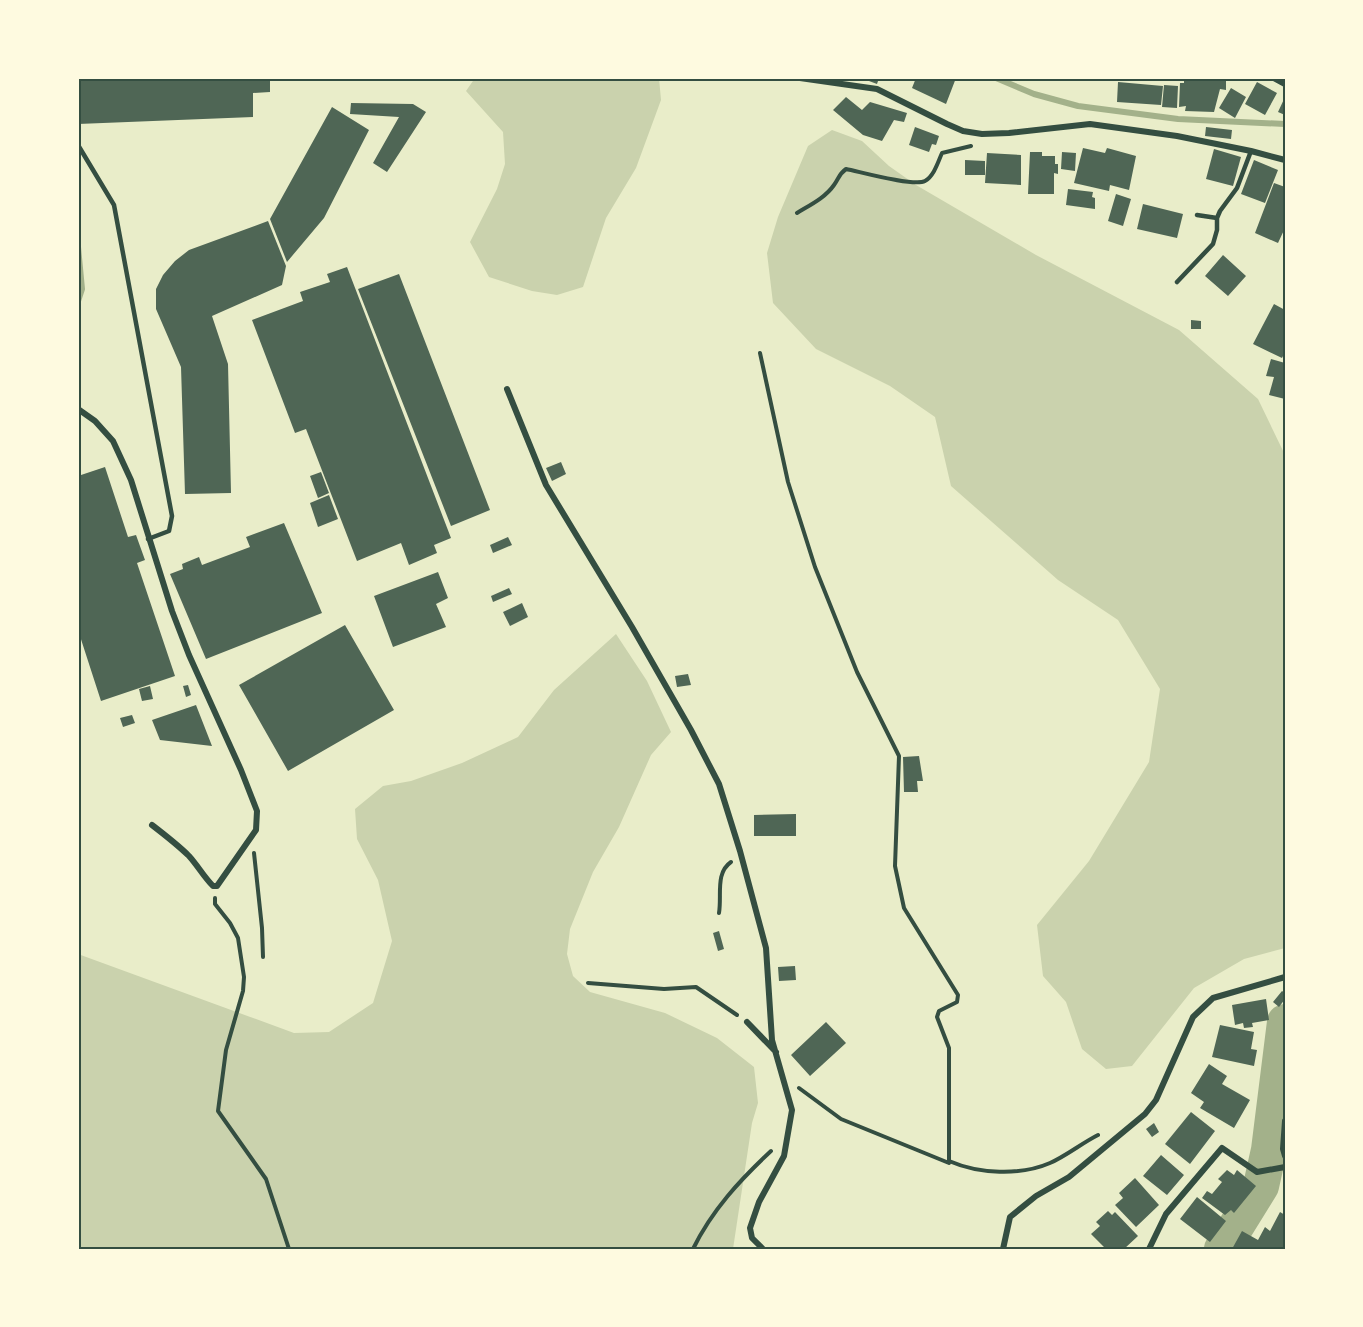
<svg xmlns="http://www.w3.org/2000/svg" width="1363" height="1327" font-family="'Playfair Display',serif">
  <rect width="100%" height="100%" fill="#e9edc9"/>
  <path fill="#cad2ad" d="M475 78H659L661 100 636 168 606 218 583 287 557 295 532 291 489 277 470 242 497 189 505 164 503 132 466 91Z
    M832 130 862 141 889 166 916 185 1036 255 1179 330 1258 399 1285 455V948L1244 959 1194 988 1132 1066 1106 1069 1082 1049 1066 1002 1043 976 1037 925 1089 861 1149 762 1160 689 1118 620 1058 580 951 486 935 417 890 386 816 349 773 303 767 253 778 217 808 146Z
    M616 634 647 681 671 732 651 755 619 827 593 872 570 929 567 954 573 976 590 992 665 1013 717 1038 754 1067 758 1103 752 1123 733 1249H78V954L294 1033 329 1032 373 1003 392 941 378 880 357 839 355 809 383 786 411 781 462 763 518 737 554 690Z"/>
  <g fill="none" stroke-linecap="round" stroke-linejoin="round">
    <path stroke="#a3b18a" stroke-width="6" d="M996 78 1034 94 1078 106 1178 119 1285 124
      M78 247 82 289 78 301"/>
    <path stroke="#a3b18a" stroke-width="36" d="M1222 1249 1261 1186 1269 1150 1285 1022"/>
  </g>
  <path fill="#4f6655" d="M78 78H270V92L253 93V117L78 124Z
    M861 78H879L877 84Z
    M916 78H956L946 104 912 88Z
    M1184 78H1226V90L1220 89 1214 112 1185 111 1186 106 1179 107 1180 83H1184Z
    M1118 82 1163 86 1161 105 1117 102Z
    M1257 82 1277 93 1265 115 1245 104Z
    M1164 85 1178 86 1177 108 1162 107Z
    M1231 88 1246 97 1235 118 1219 108Z
    M846 97 862 110 870 102 907 113 904 122 894 120 882 141 863 135 833 110Z
    M1285 97V115L1278 112Z
    M351 103 413 104 426 112 387 172 373 163 399 117 350 114Z
    M332 107 369 130 324 218 287 262 270 219Z
    M915 127 939 136 936 145 932 144 929 152 909 145Z
    M1206 127 1232 130 1231 139 1205 136Z
    M1083 148 1105 153 1107 148 1136 156 1129 190 1110 185 1109 191 1074 183Z
    M1214 149 1241 157 1233 186 1206 179Z
    M1030 152H1042V156H1055V164H1058V174L1054 173V194H1028Z
    M1062 152 1076 153 1075 171 1061 169Z
    M987 153 1021 155V185L985 183Z
    M965 160 985 161V175H965Z
    M1254 160 1278 170 1265 203 1241 194Z
    M1274 183 1285 187V228L1278 243 1255 233Z
    M1068 189 1093 192 1092 197 1095 198V209L1066 205Z
    M1116 194 1131 199 1123 226 1108 221Z
    M1143 204 1183 214 1177 238 1137 229Z
    M268 221 286 266 282 285 212 316 228 364 231 493 185 494 181 367 156 309V289L163 275 175 261 189 250Z
    M1223 255 1246 276 1228 296 1205 276Z
    M347 267 451 538 434 545 437 553 409 565 401 543 357 561 306 429 295 433 252 320 303 301 300 292 330 282 327 274Z
    M399 274 490 510 451 526 358 289Z
    M1274 304 1285 310V352L1282 358 1253 344Z
    M1191 320 1201 321V329H1191Z
    M1271 359 1285 363V399L1269 395 1274 377 1266 376Z
    M561 462 566 474 552 481 546 468Z
    M105 467 128 537 136 535 145 560 137 563 175 676 101 701 78 630V476Z
    M321 472 329 493 318 498 310 476Z
    M329 495 338 519 318 527 310 503Z
    M284 523 322 613 206 659 170 574 183 569 182 564 199 557 202 565 250 547 246 537Z
    M508 537 512 545 493 553 490 545Z
    M438 572 448 598 436 604 446 627 393 647 374 596Z
    M509 588 512 594 493 602 491 596Z
    M522 603 528 617 510 626 503 612Z
    M345 625 394 710 288 771 239 685Z
    M688 674 691 685 677 687 675 676Z
    M188 685 191 695 186 697 183 686Z
    M150 686 153 699 142 701 139 689Z
    M196 705 212 746 160 740 152 720Z
    M132 715 135 723 123 727 120 718Z
    M919 756 923 781H917L918 792H904L903 757Z
    M796 814V836H754V815Z
    M719 931 724 949 718 951 713 933Z
    M795 966 796 980 779 981 778 967Z
    M1282 991 1285 993V999L1279 1007 1273 1002Z
    M1266 999 1269 1020 1252 1023 1253 1027 1244 1028 1243 1023 1235 1025 1232 1005Z
    M826 1022 846 1043 810 1076 791 1055Z
    M1220 1025 1254 1032 1251 1049 1257 1050 1254 1066 1212 1057Z
    M1209 1064 1227 1076 1222 1084 1250 1100 1234 1128 1200 1108 1204 1102 1191 1093Z
    M1191 1112 1215 1131 1190 1164 1165 1144Z
    M1154 1123 1159 1132 1152 1137 1146 1129Z
    M1161 1155 1184 1175 1167 1195 1143 1176Z
    M1227 1170 1234 1175 1237 1170 1256 1186 1234 1213 1231 1210 1225 1215 1202 1198 1207 1191 1212 1194 1222 1182 1218 1179Z
    M1135 1178 1159 1205 1136 1227 1115 1205 1123 1198 1119 1193Z
    M1197 1197 1226 1221 1210 1242 1180 1219Z
    M1108 1211 1112 1215 1115 1212 1138 1236 1124 1249H1106L1091 1234 1100 1226 1096 1222Z
    M1280 1212 1285 1215V1247L1232 1249 1242 1231 1258 1240 1265 1227 1270 1231Z"/>
  <g fill="none" stroke-linecap="round" stroke-linejoin="round">
    <path stroke="#344e41" stroke-width="4" d="M797 213C810 205 825 198 834 185 839 178 839 174 846 169 861 172 914 187 925 181 934 176 938 162 942 153L971 146
      M760 353 788 482 815 567 857 672 899 756 895 866 904 908 958 995 957 1002 939 1011 937 1017 949 1048V1161C979 1174 1020 1176 1050 1163 1066 1156 1082 1143 1098 1135
      M254 853 262 928 263 957
      M215 898V904L230 923 238 938 244 977 243 991 226 1050 218 1111 266 1179 289 1249
      M719 913C722 895 715 873 731 862
      M588 983 664 989 696 987 737 1015
      M799 1088 841 1119 949 1163
      M693 1249C712 1210 740 1180 771 1151"/>
    <path stroke="#344e41" stroke-width="4.5" d="M78 145 114 205 172 516 169 531 148 539
      M1197 215 1217 218
      M1177 282 1213 244 1217 230V218L1220 211 1237 188 1251 151"/>
    <path stroke="#344e41" stroke-width="6" d="M800 78 877 89 947 124 963 131 982 134 1009 133 1090 124 1177 136 1251 151 1285 160
      M1274 78 1285 84
      M507 389 546 485 632 627 691 730 719 784 740 851 766 948 772 1040 792 1110 784 1156 759 1202 750 1228 752 1238 763 1249
      M78 409 95 421 113 441 131 480 172 611 189 655 241 770 257 811 256 830 217 886H213C204 877 198 866 189 856 178 845 165 835 152 825
      M747 1022 776 1052
      M1285 1121 1283 1149 1285 1156
      M1003 1249 1010 1217 1036 1196 1069 1177 1145 1114 1156 1100 1193 1017 1213 998 1285 977
      M1149 1249 1166 1214 1222 1148 1257 1172 1285 1167"/>
  </g>
  <rect width="1363" height="1327" fill="none" stroke="#fefae0" stroke-width="159"/>
  <rect x="80" y="80" width="1204" height="1168" fill="none" stroke="#344e41" stroke-width="2"/>
</svg>
